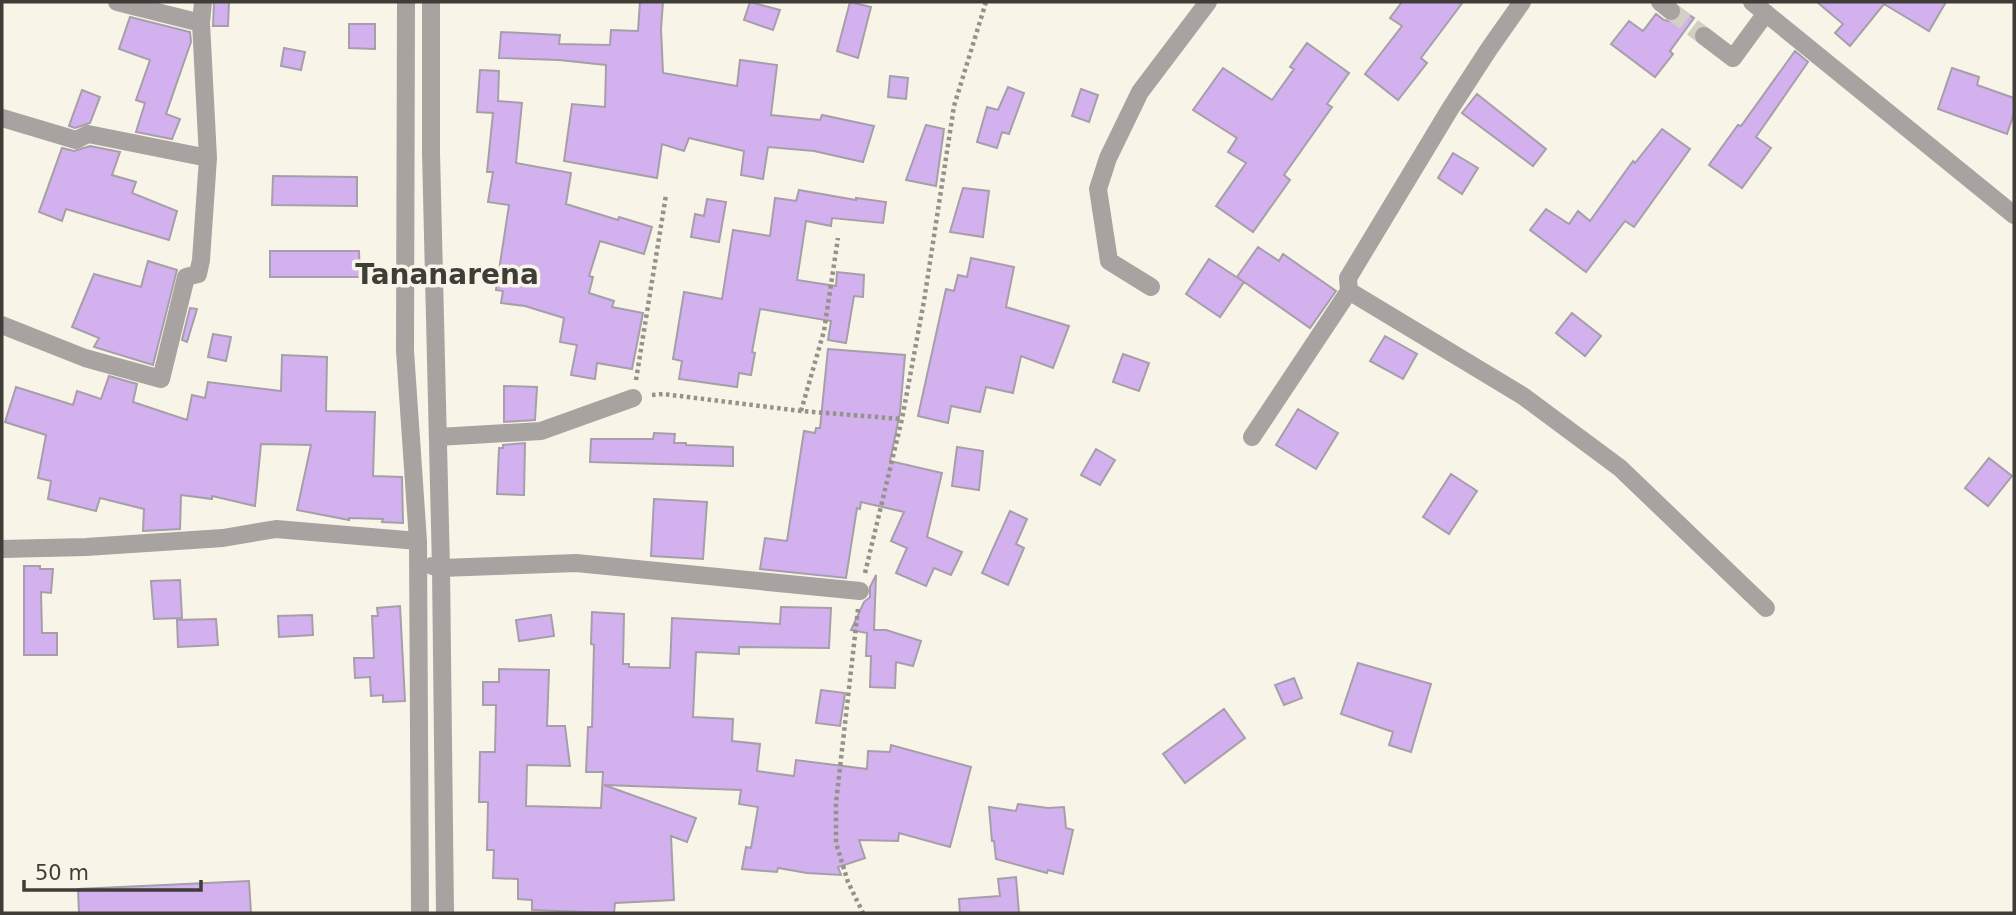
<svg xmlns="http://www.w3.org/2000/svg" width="2016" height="915" font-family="'DejaVu Sans',sans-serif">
  <rect width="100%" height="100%" fill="#f9f4e8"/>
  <path fill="#d3b1ef" stroke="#a59faa" stroke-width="2" d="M214 2H229L228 26H213Z
    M640 2H663L661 29 663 73 737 86 740 60 777 65 771 115 820 120 822 115 874 126 863 162 814 151 768 147 763 179 741 175 744 151 689 138 684 151 662 144 657 178 564 161 572 104 605 107 606 65 559 60 499 58 501 32 560 35 559 44 610 45 611 30 638 31Z
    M750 2 780 10 773 30 744 20Z
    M850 2 871 7 858 58 837 51Z
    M1402 2H1463L1421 58 1427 63 1398 100 1365 74 1402 26 1390 18Z
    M1817 2H1946L1929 31 1884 4 1850 46 1835 33 1843 24Z
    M1682 10 1694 18 1670 51 1673 54 1655 77 1611 44 1629 21 1643 31 1656 14 1664 20 1674 22 1680 18Z
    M130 17 190 32 191 42 166 114 180 119 172 139 136 132 145 103 136 100 150 60 119 49Z
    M349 24H375V49L349 48Z
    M1307 43 1349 73 1327 104 1332 107 1284 175 1290 180 1253 232 1216 206 1246 163 1228 152 1237 138 1193 110 1223 68 1272 100 1294 69 1290 67Z
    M284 48 305 52 301 70 281 66Z
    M1795 51 1808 62 1756 137 1771 148 1742 188 1709 165 1738 125 1741 126Z
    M1952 68 1979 77 1977 85 2014 98V113L2007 134 1938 109Z
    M480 70 499 71 498 101 522 103 516 163 571 173 566 204 618 220 619 217 652 227 644 254 600 241 589 276 593 277 589 293 614 301 612 307 643 313 632 369 597 363 595 379 571 375 577 345 560 342 564 318 525 306 501 303 503 291 496 290 509 205 488 202 493 172H487L493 113 477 112Z
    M890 76 908 78 906 99 888 97Z
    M1008 87 1024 93 1009 134 1002 132 997 148 977 142 987 107 998 110Z
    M1081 89 1098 95 1089 122 1072 116Z
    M82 90 100 97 90 123 75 128 69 126Z
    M1477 94 1546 149 1533 166 1462 113Z
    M926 125 944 129 936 186 906 180Z
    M1662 129 1690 149 1634 227 1625 221 1586 272 1530 230 1546 209 1569 224 1578 211 1590 221 1633 161 1635 163Z
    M90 146 120 152 112 175 136 182 132 193 177 211 169 240 66 209 62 221 39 212 62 148 74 151Z
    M1453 153 1478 168 1462 194 1438 178Z
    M273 176 357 177V206L272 205Z
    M963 188 989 191 983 237 950 232Z
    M799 190 856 200V198L886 202 883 223 832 218 831 226 806 221 797 280 836 286 837 272 864 275 863 297 854 296 846 343 828 340 831 321 760 309 752 352 755 353 751 375 739 373 737 387 679 379 682 361 673 359 684 292 722 299 733 230 770 236 775 198 796 201Z
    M707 199 726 202 719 242 691 237 695 214 704 216Z
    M1258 247 1279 261 1283 254 1336 291 1310 328 1237 277Z
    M270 251H359L360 277H270Z
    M971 258 1014 267 1006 307 1069 326 1053 368 1021 356 1013 393 986 387 980 412 951 406 948 423 918 416 946 289 954 291 958 275 967 277Z
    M1209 259 1244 282 1220 317 1186 294Z
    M148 261 177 270 153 365 94 347 99 338 72 327 94 274 141 287Z
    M190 308 197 309 187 342 182 340Z
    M1572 313 1601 336 1585 356 1556 333Z
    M213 334 231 337 226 361 208 357Z
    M1385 336 1417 354 1403 379 1370 361Z
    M828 349 905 355 900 412 890 461 942 473 927 537 962 552 951 575 934 568 926 586 896 573 907 548 891 541 904 512 861 502 860 509 857 508 846 578 760 569 765 538 787 541 804 431 815 433 816 428H820Z
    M1123 354 1149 363 1139 391 1113 382Z
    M282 355 327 357 326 411 375 412 373 476 402 477 403 523 382 522 383 519 349 518V520L297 510 311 445 261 444 255 506 212 496V499L181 495 180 529 143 531 144 509 100 498 96 511 48 499 51 481 38 478 46 435 5 422 16 387 73 405 77 391 101 399 109 376 137 384 133 402 187 420 192 395 205 398 208 382 281 391Z
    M504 386 537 387 535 420 504 422Z
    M1298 409 1338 433 1316 469 1276 445Z
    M654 433 675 434 674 443H686V445L733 447V466L590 462 591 439H653Z
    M525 443 524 495 497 494 499 448H503V445Z
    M957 447 983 451 979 490 952 486Z
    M1096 449 1115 460 1100 485 1081 475Z
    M1989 458 2012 476 1988 506 1965 488Z
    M1451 474 1477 491 1449 534 1423 517Z
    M654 499 707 502 703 559 651 556Z
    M1010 511 1027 519 1016 544 1024 548 1008 585 982 573Z
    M24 566H40V569H53L51 593 41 592 42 633H57V655H24Z
    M876 575 874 630H886L921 641 913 666 896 662 895 688 870 687 871 656H866L867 633 851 630 864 602 870 597V587Z
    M180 580 182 618 154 619 151 581Z
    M400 606 405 701 383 702V695L371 696 370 677 355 678 354 658H374L372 616H378L377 608Z
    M781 607 831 608 829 648 739 647V654L696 652 693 717 733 719 732 741 760 744 757 771 794 776 796 760 867 769 868 751 890 752 891 745 971 767 950 847 899 833 898 841 859 840 865 858 838 867 841 875 807 873 778 868 777 872 742 869 746 847 751 848 758 807 739 804 741 790 604 785 696 818 687 842 671 836 674 900 615 903 614 913 532 910V900L518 899V879L493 878 494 850H487L488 802H479L480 752H495L496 705H483V682H499V669L549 670 547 726H565L570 766 527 765 526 806 601 808 603 772H586L588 727H592L594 645 591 644 592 612 624 614 623 664H629V667L670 668 672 618 780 624Z
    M312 615 313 635 279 637 278 616Z
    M551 615 554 636 519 641 516 620Z
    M216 619 218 645 178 647 177 620Z
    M1358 663 1431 684 1411 752 1389 745 1393 732 1341 714Z
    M1294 678 1302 698 1284 705 1275 685Z
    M821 690 845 693 840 726 816 723Z
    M1224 709 1245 738 1185 783 1163 754Z
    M1018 804 1048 808 1064 807 1066 828 1073 830 1063 874 1048 870 1047 873 996 859 994 841H992L989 807 1016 811Z
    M1016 877 1019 913H960L959 899 1000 896 998 879Z
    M249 881 251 913H79L78 889Z"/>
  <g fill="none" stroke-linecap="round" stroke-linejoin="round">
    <path stroke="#d4cfc5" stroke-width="18" stroke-dasharray="18 9" stroke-linecap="butt" d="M1671 11 1704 36"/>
    <path stroke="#95928a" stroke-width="4.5" stroke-dasharray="3.5 3.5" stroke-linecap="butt" d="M636 380 666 195
      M652 395 663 394 801 411 902 419
      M801 411 824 331 838 238
      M865 573 902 419 924 301 954 106 986 2
      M858 609 836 803V843L848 882 863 913"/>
    <path stroke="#a8a2a1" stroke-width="18" d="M117 2 201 23
      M406 2 405 351 418 541 420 913
      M431 2V152L441 568 445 913
      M1522 2 1489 49 1450 109 1348 278 1349 291 1523 396 1620 468 1766 608
      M1660 2 1671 11
      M1752 2 2014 215
      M1704 36 1733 58 1766 13
      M2 118 76 140 88 134 208 158
      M1151 287 1109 261 1098 189 1108 158 1140 92 1208 2
      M2 325 85 358 161 379 186 277 198 274 201 260 208 158 201 23 203 2
      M438 437 541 431 633 398
      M1252 437 1349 291
      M2 549 86 547 223 538 276 529 418 541
      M432 566 441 568 576 563 860 591"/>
  </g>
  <g text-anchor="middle" stroke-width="7" stroke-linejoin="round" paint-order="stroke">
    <g font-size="28" font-weight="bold" fill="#3e3d38" stroke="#f9f4e8">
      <text x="447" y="284">Tananarena</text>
    </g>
  </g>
  <rect width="2016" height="915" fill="none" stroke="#3e3d38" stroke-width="7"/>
  <path d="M24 880v10h177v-10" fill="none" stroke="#3e3d38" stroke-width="3.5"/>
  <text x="35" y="880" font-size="21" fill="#3e3d38" stroke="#f9f4e8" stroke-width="5" paint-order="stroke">50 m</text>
</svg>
